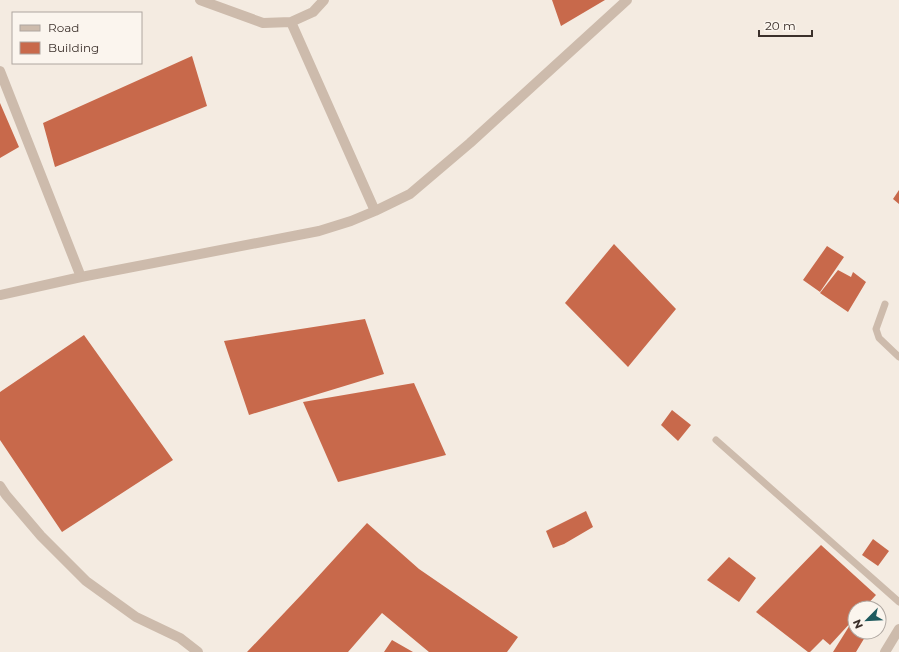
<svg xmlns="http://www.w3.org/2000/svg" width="899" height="652" font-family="Montserrat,sans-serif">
  <rect width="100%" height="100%" fill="#f4ebe1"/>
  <path fill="#c8694b" d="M552 0H605L561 26Z
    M192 56 207 106 55 167 43 123Z
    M0 103 19 147 0 158Z
    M899 190V204L893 199Z
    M614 244 676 309 628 367 565 303Z
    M827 246 844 257 820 292 803 280Z
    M838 270 851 277 853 272 866 282 848 312 820 293Z
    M365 319 384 374 249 415 224 341Z
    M84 335 173 460 62 532 0 440V392Z
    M414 383 446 455 338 482 303 402Z
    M672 410 691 425 678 441 661 425Z
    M586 511 593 527 564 544 553 548 546 531Z
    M367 523 419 569 518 637 507 652H429L382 613 348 652H247L303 593Z
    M873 539 889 551 878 566 862 555Z
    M821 545 876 595 864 608H855V618L854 620 855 621V632H868L856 652H833L853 620 830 645 823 639 810 652H808L756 612Z
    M729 557 756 578 739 602 707 580Z
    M392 640 413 652H384Z"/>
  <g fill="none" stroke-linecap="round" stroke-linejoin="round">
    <path stroke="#cdbbac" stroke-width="7" d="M885 304 876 329 879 338 899 357
      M716 440 899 602"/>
    <path stroke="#cdbbac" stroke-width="10" d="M200 0 263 23 291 22 313 12 324 0
      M291 22 375 211
      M0 71 81 277
      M0 295 81 277 319 231 351 221 375 211 410 194 470 143 627 0
      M0 486 6 495 41 536 86 581 136 617 180 638 198 652"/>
    <path stroke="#cdbbac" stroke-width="10" d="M885 652 899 629"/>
  </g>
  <rect x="12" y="12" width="130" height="52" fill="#fbf5ee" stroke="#aea6a0"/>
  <rect x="20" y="25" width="20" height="6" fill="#cdbbac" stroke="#aea6a0"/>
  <text x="48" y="32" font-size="12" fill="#3b302b">Road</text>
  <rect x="20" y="42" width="20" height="12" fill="#c8694b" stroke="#aea6a0"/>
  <text x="48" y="52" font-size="12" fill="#3b302b">Building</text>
  <g transform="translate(867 620) rotate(246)"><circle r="19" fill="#fbf5ee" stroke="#aea6a0"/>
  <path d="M0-3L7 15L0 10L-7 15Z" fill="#1f5a5e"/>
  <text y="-6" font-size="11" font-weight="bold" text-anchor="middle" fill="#3b302b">N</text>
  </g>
  <path d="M759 30v6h53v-6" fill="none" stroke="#3b302b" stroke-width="2"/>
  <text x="765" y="30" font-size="12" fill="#3b302b" stroke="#fbf5ee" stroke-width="3" paint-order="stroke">20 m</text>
</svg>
